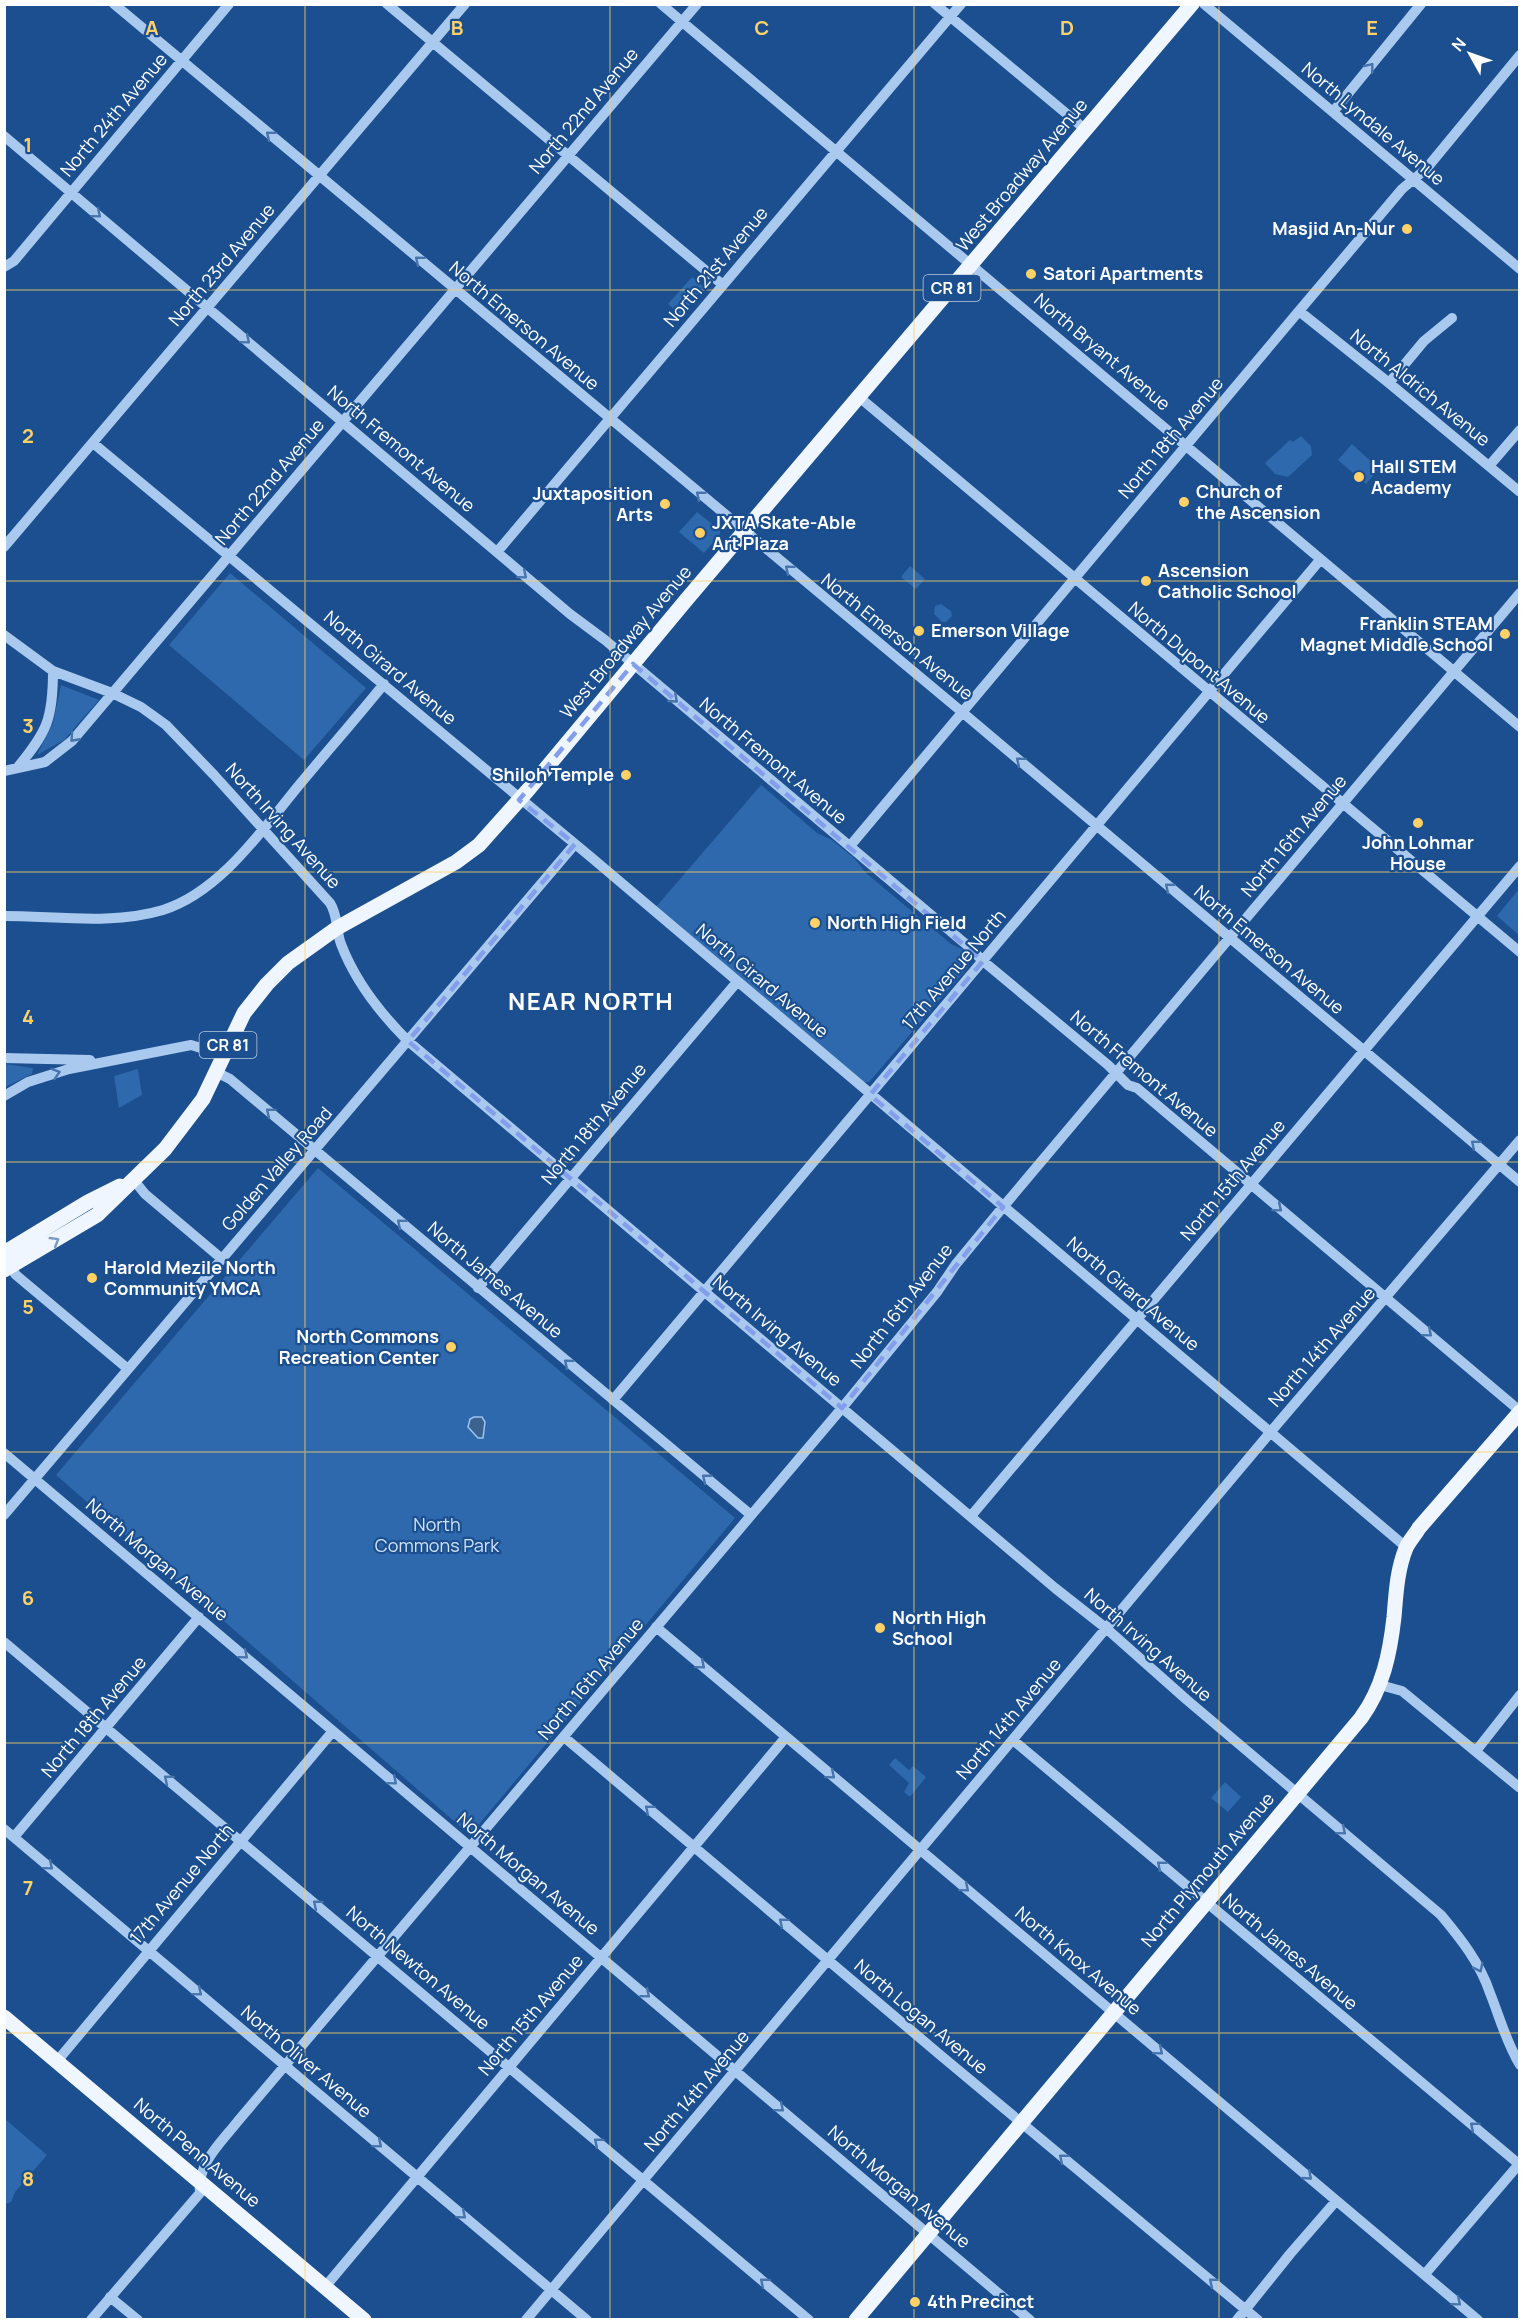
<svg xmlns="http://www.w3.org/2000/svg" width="1524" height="2324" font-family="Manrope,sans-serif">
  <rect width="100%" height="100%" fill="#1b4f8f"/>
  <path fill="#2e69ad" d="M692 277 704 287 681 315 668 304Z
    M1301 436 1311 446 1312 455 1288 477 1275 474 1265 463 1290 440 1293 442Z
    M1352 444 1379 469 1366 484 1338 460Z
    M697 512 720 530V534L704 553 679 532Z
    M910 566 925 579 916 589 901 577Z
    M230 573 366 688 304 760 169 645Z
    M941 604 951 611 952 616 946 622H942L934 614 935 606Z
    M61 685 99 700 64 740 37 755 53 723Z
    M761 785 817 833 832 840 854 858 866 873 951 944 964 950 970 960 968 967 869 1082H861L655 908Z
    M1519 889V935L1497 916Z
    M5 1064 33 1068 32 1074 5 1087Z
    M138 1069 142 1095 119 1108 114 1076Z
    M318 1168 735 1518 470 1835 56 1475Z
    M895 1758 909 1770 913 1766 926 1777 910 1797 904 1792 909 1783 889 1765Z
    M1225 1782 1241 1797 1228 1812 1211 1798Z
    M5 2119 47 2155 15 2192 11 2202 5 2204Z"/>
  <path fill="#3c6290" stroke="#9cc4f0" stroke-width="1.5" d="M474 1417H482L485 1422 483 1438H478L468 1427 470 1419Z"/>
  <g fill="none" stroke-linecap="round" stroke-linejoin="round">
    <path stroke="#a9c9ee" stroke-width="10" d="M114 4 962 712 1520 1182
      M387 4 723 285
      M661 4 1520 727
      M935 4 1086 130
      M1204 4 1520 269
      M1333 112 1421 4
      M4 136 570 614 605 640 968 946 983 961 1108 1065 1128 1085 1137 1088 1520 1411
      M4 267 14 261 229 4
      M1299 311 1389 383 1520 492
      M1389 383 1424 341 1452 318
      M859 397 1520 952
      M93 443 592 858 1406 1547
      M1489 466 1520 430
      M4 547 465 4
      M497 552 961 4
      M4 635 53 671 112 693 141 707 166 725 214 775 330 903C338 915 336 931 341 944 355 981 380 1013 408 1041L1055 1588 1107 1629 1187 1700 1441 1915C1461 1939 1480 1963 1490 1993 1500 2018 1506 2042 1520 2065
      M17 768C47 732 53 719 53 671
      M4 771 45 762 72 741 697 4
      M850 846 1299 311 1402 189 1426 169 1520 55
      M4 916C56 916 113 925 163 910 223 891 266 824 305 778 331 747 358 716 384 684
      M4 1058 90 1060
      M216 1072 230 1079 751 1515
      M4 1096 28 1082 69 1069 191 1045 224 1055
      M133 1179 145 1194 222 1259
      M11 1268 16 1275 128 1369
      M478 1288 737 982
      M613 1400 1320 560
      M4 1453 1030 2320
      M4 1515 575 844
      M971 1516 1520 866
      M656 1627 1478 2320
      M4 1642 809 2320
      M1380 1685 1402 1691 1520 1788
      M564 1737 939 2054 1258 2320
      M1013 1740 1520 2165
      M1476 1751 1520 1695
      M4 1829 587 2320
      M14 1837 199 1617
      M58 2060 333 1731
      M1425 2274 1520 2163
      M325 2287 786 1737
      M110 2297 138 2320
      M91 2320 200 2193C197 2163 221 2143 238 2121L842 1408 937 1292 956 1264 1003 1207 1520 593
      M526 2320 1279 1422 1520 1140
      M1237 2320 1290 2254 1336 2201"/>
    <path stroke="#f0f6ff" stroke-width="15" d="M4 1253 88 1202 120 1186
      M4 1270 97 1215 165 1149 203 1099 244 1013 267 984 288 963 337 928 456 862 479 845 528 790 687 599 1192 4
      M4 2017 364 2320
      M856 2320 1361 1718C1383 1688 1390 1653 1394 1617 1396 1594 1397 1570 1406 1548 1409 1541 1415 1535 1419 1528L1520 1412"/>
  </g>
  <defs><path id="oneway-chevron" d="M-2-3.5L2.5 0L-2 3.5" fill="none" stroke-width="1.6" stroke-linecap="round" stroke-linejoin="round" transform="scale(1.5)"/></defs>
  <g stroke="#4674ac">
    <use href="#oneway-chevron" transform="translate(1370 67) rotate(-51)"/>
    <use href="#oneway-chevron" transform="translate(270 135) rotate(-140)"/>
    <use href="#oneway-chevron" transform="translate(97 214) rotate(40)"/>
    <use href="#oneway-chevron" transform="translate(419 260) rotate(-140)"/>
    <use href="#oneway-chevron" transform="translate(246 340) rotate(40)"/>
    <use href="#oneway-chevron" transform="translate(700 495) rotate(-140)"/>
    <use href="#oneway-chevron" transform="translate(789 569) rotate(-140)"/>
    <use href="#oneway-chevron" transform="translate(523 575) rotate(40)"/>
    <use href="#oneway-chevron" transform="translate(674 699) rotate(41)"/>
    <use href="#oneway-chevron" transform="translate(74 738) rotate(132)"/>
    <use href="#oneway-chevron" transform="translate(1020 761) rotate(-140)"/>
    <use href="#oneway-chevron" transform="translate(1169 887) rotate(-140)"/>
    <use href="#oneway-chevron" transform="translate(56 1073) rotate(-18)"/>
    <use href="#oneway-chevron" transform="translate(270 1112) rotate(-140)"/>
    <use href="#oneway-chevron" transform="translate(1475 1144) rotate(-140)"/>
    <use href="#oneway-chevron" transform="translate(1278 1208) rotate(40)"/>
    <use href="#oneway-chevron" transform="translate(401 1223) rotate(-140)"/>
    <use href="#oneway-chevron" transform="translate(1428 1333) rotate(40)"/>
    <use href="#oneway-chevron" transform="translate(568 1363) rotate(-140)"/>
    <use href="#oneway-chevron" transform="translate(706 1478) rotate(-141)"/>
    <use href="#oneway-chevron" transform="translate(244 1655) rotate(40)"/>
    <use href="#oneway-chevron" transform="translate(701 1665) rotate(40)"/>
    <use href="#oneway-chevron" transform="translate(831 1775) rotate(40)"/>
    <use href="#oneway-chevron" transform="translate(168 1779) rotate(-140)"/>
    <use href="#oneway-chevron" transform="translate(393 1781) rotate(40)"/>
    <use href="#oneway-chevron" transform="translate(649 1809) rotate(-140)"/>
    <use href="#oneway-chevron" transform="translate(1342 1831) rotate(40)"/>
    <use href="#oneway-chevron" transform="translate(1161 1865) rotate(-140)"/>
    <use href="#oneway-chevron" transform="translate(49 1866) rotate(40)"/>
    <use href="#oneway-chevron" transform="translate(965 1888) rotate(40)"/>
    <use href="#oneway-chevron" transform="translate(317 1904) rotate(-140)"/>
    <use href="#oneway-chevron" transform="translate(783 1922) rotate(-140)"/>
    <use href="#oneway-chevron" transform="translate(1479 1968) rotate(64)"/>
    <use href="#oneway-chevron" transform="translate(198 1992) rotate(40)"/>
    <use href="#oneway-chevron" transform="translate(646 1994) rotate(40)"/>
    <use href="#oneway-chevron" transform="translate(1159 2051) rotate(40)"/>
    <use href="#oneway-chevron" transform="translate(780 2108) rotate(40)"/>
    <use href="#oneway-chevron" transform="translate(1474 2126) rotate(-140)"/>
    <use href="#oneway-chevron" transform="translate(598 2142) rotate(-140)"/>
    <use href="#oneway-chevron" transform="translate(378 2144) rotate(40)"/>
    <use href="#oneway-chevron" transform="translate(1063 2158) rotate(-140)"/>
    <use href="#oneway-chevron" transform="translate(1308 2176) rotate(41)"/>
    <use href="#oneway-chevron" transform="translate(462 2215) rotate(40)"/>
    <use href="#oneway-chevron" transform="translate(764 2282) rotate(-140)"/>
    <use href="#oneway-chevron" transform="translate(1213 2282) rotate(-140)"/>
    <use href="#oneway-chevron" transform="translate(1457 2302) rotate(40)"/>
  </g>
  <use stroke="#7b9ac1" href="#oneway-chevron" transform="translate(55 1241) rotate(-31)"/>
  <path fill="none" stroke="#839eea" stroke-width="4.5" stroke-dasharray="12 8" stroke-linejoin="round" d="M633 664 983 961 870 1095 1003 1207 842 1408 408 1041 575 844 519 800Z"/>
  <path fill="none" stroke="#ffd166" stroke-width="1.5" stroke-opacity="0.55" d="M305 4V2320M610 4V2320M914 4V2320M1219 4V2320M4 290H1520M4 581H1520M4 872H1520M4 1162H1520M4 1452H1520M4 1743H1520M4 2033H1520"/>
  <g fill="#ffd166" stroke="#1b4f8f" stroke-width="2">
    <circle cx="1407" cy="229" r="6"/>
    <circle cx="1031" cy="274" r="6"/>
    <circle cx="1359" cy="477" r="6"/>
    <circle cx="1184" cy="502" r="6"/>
    <circle cx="665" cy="504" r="6"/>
    <circle cx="700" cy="533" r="6"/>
    <circle cx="1146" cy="581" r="6"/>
    <circle cx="919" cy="631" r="6"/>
    <circle cx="1505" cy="634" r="6"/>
    <circle cx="626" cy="775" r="6"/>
    <circle cx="1418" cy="823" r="6"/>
    <circle cx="815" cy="923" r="6"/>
    <circle cx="92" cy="1278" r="6"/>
    <circle cx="451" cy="1347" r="6"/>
    <circle cx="880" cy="1628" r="6"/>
    <circle cx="915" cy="2302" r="6"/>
  </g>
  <g text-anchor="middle" stroke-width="4.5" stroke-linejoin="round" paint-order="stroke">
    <g fill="#1b4f8f" stroke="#bbcadd" stroke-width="1.5">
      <rect x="923.5" y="275" width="57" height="26" rx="4.5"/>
      <rect x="199.5" y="1032" width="57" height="26" rx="4.5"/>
    </g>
    <g font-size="16" font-weight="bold" fill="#fff">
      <text x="952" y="294">CR 81</text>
      <text x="228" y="1051">CR 81</text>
    </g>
    <g font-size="18" fill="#fff" stroke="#1b4f8f">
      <text transform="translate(584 111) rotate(-50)" y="6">North 22nd Avenue</text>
      <text transform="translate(114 115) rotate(-50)" y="6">North 24th Avenue</text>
      <text transform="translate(1373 124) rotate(40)" y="6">North Lyndale Avenue</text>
      <text transform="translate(1022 175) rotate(-50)" y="6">West Broadway Avenue</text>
      <text transform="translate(222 265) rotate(-50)" y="6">North 23rd Avenue</text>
      <text transform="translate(716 267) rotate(-50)" y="6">North 21st Avenue</text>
      <text transform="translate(524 326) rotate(40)" y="6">North Emerson Avenue</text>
      <text transform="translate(1102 352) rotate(40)" y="6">North Bryant Avenue</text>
      <text transform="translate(1420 388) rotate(39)" y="6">North Aldrich Avenue</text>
      <text transform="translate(1171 438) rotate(-50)" y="6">North 18th Avenue</text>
      <text transform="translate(401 449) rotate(40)" y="6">North Fremont Avenue</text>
      <text transform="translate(270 482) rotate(-50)" y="6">North 22nd Avenue</text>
      <text transform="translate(897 637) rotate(39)" y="6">North Emerson Avenue</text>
      <text transform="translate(626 642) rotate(-50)" y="6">West Broadway Avenue</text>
      <text transform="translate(1199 663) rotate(40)" y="6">North Dupont Avenue</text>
      <text transform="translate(390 668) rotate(40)" y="6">North Girard Avenue</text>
      <text transform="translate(773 761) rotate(40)" y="6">North Fremont Avenue</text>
      <text transform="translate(283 826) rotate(48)" y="6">North Irving Avenue</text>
      <text transform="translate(1294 836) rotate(-50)" y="6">North 16th Avenue</text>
      <text transform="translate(1269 950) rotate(40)" y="6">North Emerson Avenue</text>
      <text transform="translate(954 970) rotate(-50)" y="6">17th Avenue North</text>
      <text transform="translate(762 981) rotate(40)" y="6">North Girard Avenue</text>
      <text transform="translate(1144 1074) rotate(40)" y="6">North Fremont Avenue</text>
      <text transform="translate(594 1124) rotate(-50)" y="6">North 18th Avenue</text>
      <text transform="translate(277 1169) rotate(-49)" y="6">Golden Valley Road</text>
      <text transform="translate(1233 1180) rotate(-50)" y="6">North 15th Avenue</text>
      <text transform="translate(495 1280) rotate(40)" y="6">North James Avenue</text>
      <text transform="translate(1133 1294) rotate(40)" y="6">North Girard Avenue</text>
      <text transform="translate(902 1306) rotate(-52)" y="6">North 16th Avenue</text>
      <text transform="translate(777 1331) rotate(40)" y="6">North Irving Avenue</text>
      <text transform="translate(1322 1347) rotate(-49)" y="6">North 14th Avenue</text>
      <text transform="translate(157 1560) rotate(40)" y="6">North Morgan Avenue</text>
      <text transform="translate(1148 1645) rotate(41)" y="6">North Irving Avenue</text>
      <text transform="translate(591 1679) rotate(-50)" y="6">North 16th Avenue</text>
      <text transform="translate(94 1717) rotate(-50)" y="6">North 18th Avenue</text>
      <text transform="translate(1009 1719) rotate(-50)" y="6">North 14th Avenue</text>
      <text transform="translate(1208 1870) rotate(-50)" y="6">North Plymouth Avenue</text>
      <text transform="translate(528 1874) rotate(40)" y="6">North Morgan Avenue</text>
      <text transform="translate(182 1884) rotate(-50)" y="6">17th Avenue North</text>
      <text transform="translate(1290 1952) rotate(40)" y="6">North James Avenue</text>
      <text transform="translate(1078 1961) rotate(40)" y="6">North Knox Avenue</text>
      <text transform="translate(418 1968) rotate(40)" y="6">North Newton Avenue</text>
      <text transform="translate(531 2015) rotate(-50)" y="6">North 15th Avenue</text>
      <text transform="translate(921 2017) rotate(40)" y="6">North Logan Avenue</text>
      <text transform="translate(306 2062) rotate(40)" y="6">North Oliver Avenue</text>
      <text transform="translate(697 2091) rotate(-50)" y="6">North 14th Avenue</text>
      <text transform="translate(197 2153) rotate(40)" y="6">North Penn Avenue</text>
      <text transform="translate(899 2187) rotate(40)" y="6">North Morgan Avenue</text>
    </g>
    <g font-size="18" font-weight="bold" fill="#fff" stroke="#1b4f8f" text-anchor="start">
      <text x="1395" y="235" text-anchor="end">Masjid An-Nur</text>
      <text x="1043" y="280">Satori Apartments</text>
      <text x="1371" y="473">Hall STEM<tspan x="1371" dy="21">Academy</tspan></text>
      <text x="1196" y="498">Church of<tspan x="1196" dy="21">the Ascension</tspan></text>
      <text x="653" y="500" text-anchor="end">Juxtaposition<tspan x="653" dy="21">Arts</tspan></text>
      <text x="712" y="529">JXTA Skate-Able<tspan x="712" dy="21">Art Plaza</tspan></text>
      <text x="1158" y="577">Ascension<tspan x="1158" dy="21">Catholic School</tspan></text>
      <text x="1493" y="630" text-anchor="end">Franklin STEAM<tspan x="1493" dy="21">Magnet Middle School</tspan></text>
      <text x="931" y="637">Emerson Village</text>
      <text x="614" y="781" text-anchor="end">Shiloh Temple</text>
      <text x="1418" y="849" text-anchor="middle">John Lohmar<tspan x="1418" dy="21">House</tspan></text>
      <text x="827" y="929">North High Field</text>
      <text x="104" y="1274">Harold Mezile North<tspan x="104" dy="21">Community YMCA</tspan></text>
      <text x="439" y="1343" text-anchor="end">North Commons<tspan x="439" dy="21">Recreation Center</tspan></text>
      <text x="892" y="1624">North High<tspan x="892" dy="21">School</tspan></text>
      <text x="927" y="2308">4th Precinct</text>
    </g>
    <g font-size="18" fill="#cfe3fa" stroke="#1b4f8f">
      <text x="437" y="1531">North<tspan x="437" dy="21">Commons Park</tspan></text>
    </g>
    <g font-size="24" font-weight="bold" letter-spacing="1.5" fill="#fff" stroke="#1b4f8f">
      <text x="591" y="1010">NEAR NORTH</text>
    </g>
  </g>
  <g font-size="20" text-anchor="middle" font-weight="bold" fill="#ffd166" stroke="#1b4f8f" stroke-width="4.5" stroke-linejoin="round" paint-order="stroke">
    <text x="152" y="35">A</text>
    <text x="457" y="35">B</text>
    <text x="762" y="35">C</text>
    <text x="1067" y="35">D</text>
    <text x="1372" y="35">E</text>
    <text x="28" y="152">1</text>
    <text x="28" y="443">2</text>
    <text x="28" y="733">3</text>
    <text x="28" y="1024">4</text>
    <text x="28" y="1314">5</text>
    <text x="28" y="1605">6</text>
    <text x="28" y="1895">7</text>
    <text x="28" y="2186">8</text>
  </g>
  <rect width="1524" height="2324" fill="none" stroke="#ffffff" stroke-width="12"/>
  <g transform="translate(1470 54) rotate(310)" stroke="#1b4f8f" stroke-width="4.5" paint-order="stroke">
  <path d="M0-4.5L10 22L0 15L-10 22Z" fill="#ffffff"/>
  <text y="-9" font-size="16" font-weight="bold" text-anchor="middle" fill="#ffffff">N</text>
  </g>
</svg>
